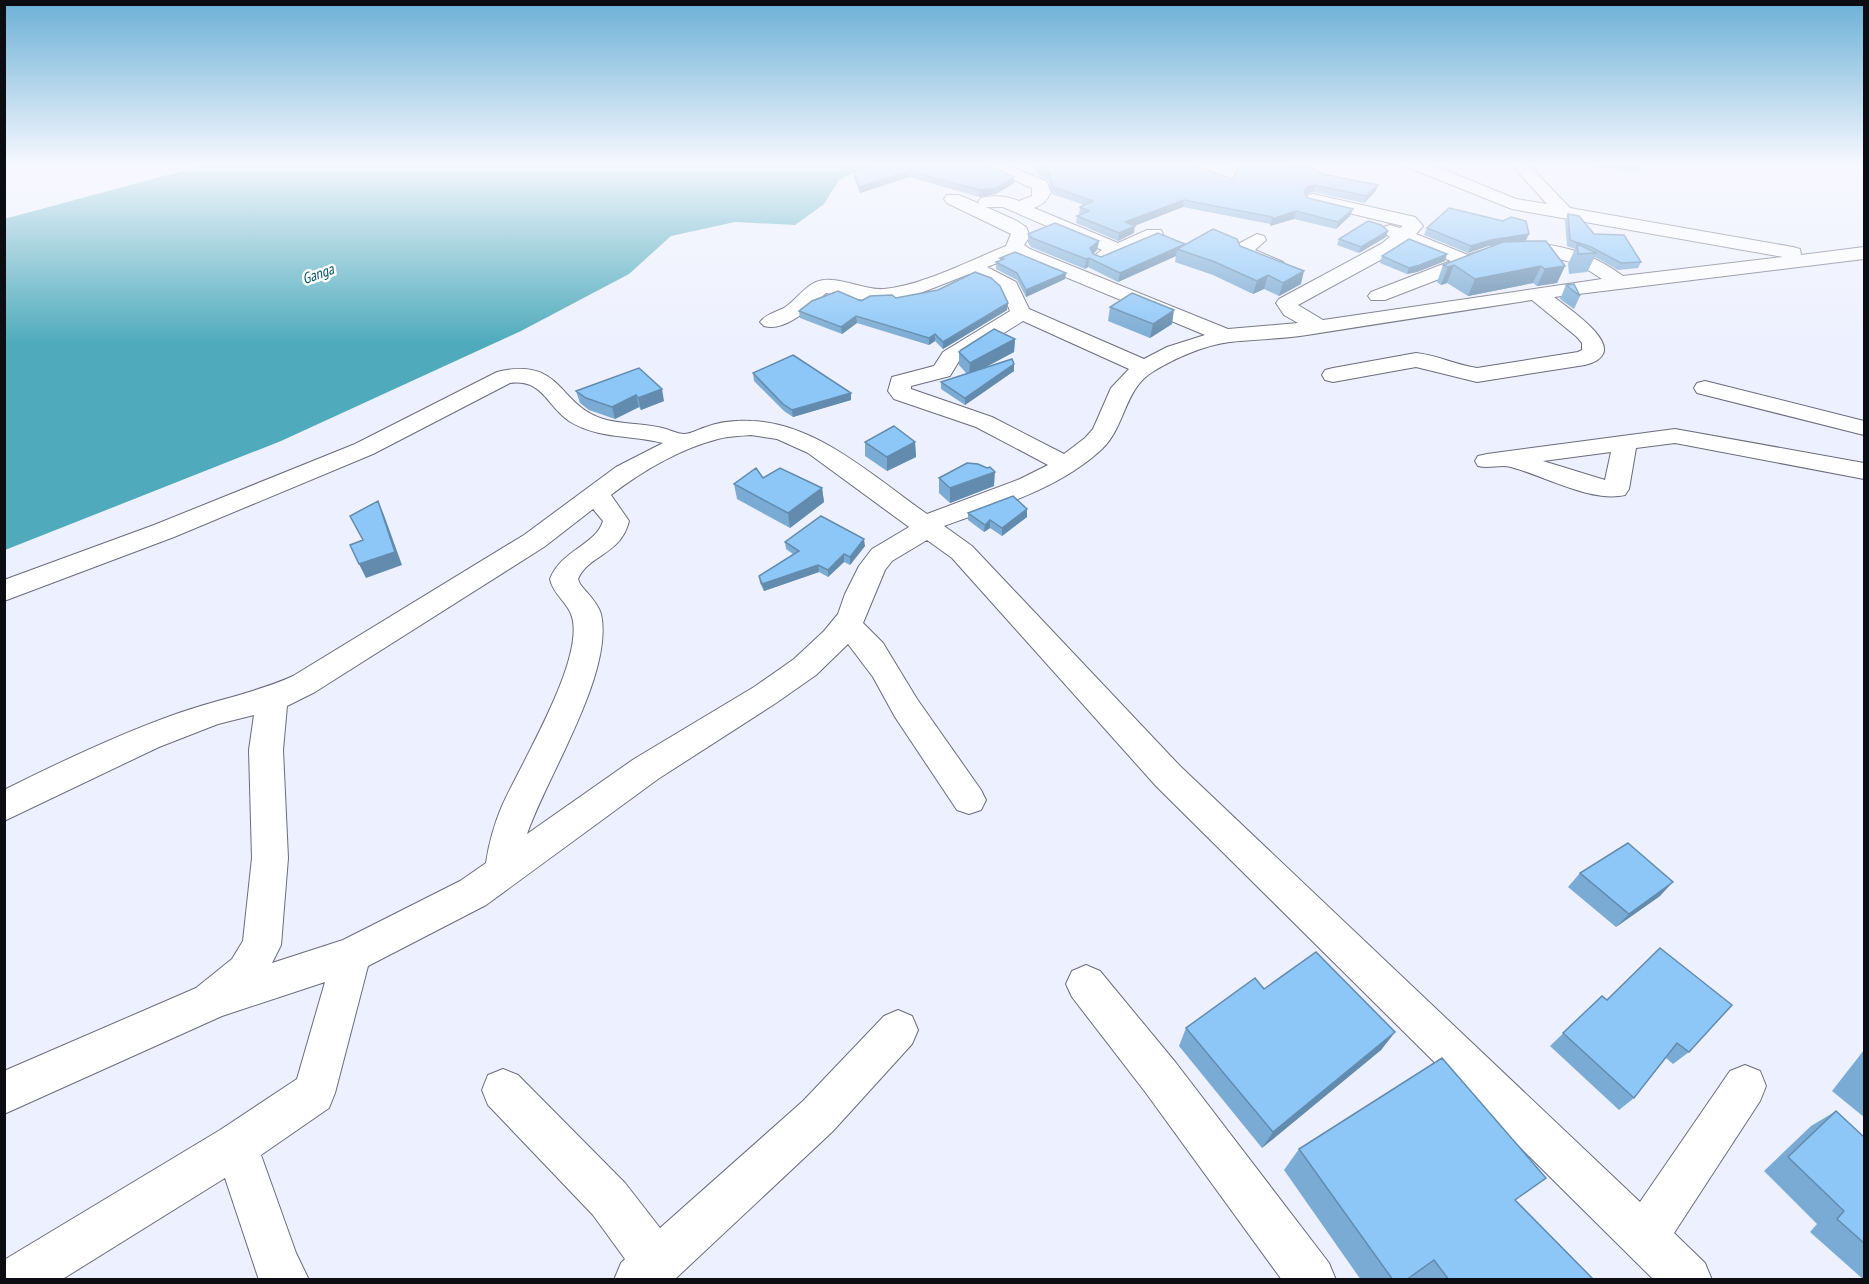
<svg xmlns="http://www.w3.org/2000/svg" width="1869" height="1284" font-family="'PT Sans Narrow',sans-serif">
  <rect width="100%" height="100%" fill="#edf0fe"/>
  <path fill="#4fabbc" d="M212 163H873L839 180 824 204 795 225 735 222 671 236 629 274 521 331 281 441 5 550 4 219Z"/>
  <g fill="none" stroke-linecap="round" stroke-linejoin="round">
    <g stroke="#696c7c" stroke-width="2">
      <path id="minor" d="M980 163H1002L1046 181 1051 192C1047 201 1043 204 1034 208L1118 243 1147 230H1161L1163 234 1161 238 1101 264 1094 262 1091 258 1102 250 1003 207H986L1017 221 1026 227 1030 236 1024 245 1030 249 1228 329 1298 323 1284 315 1276 303 1279 299 1381 244 1390 237 1381 231 1383 227 1390 225 1400 228 1403 226 1307 203 1304 199 1307 195 1313 194 1415 217 1423 226 1416 234 1468 255C1523 234 1577 242 1623 276L1783 257 1512 209 1407 167 1405 163H1428L1516 199 1547 204 1510 163H1527L1570 208 1793 247 1800 249 1801 255 1864 247V259L1554 297C1570 310 1636 352 1585 365L1477 382 1416 367 1333 382 1325 380 1322 375 1325 370 1333 368 1416 353C1437 355 1456 365 1477 368L1578 352 1582 350V343L1577 337 1532 300C1457 311 1382 323 1307 335 1282 339 1256 339 1230 342 1205 345 1175 358 1154 371 1124 388 1126 426 1102 449 1059 489 999 506 944 526L972 546 1180 766 1640 1202 1730 1071 1745 1065 1760 1071 1766 1086 1760 1101 1674 1233 1705 1263 1712 1280H1654L1156 786 952 558 927 540 892 561 885 570 863 623 883 643 917 699 981 790 986 800 981 810 969 814 957 810 895 717 873 677 848 644 816 675 776 703 658 779 486 905 368 966 335 1093 329 1108 261 1155 296 1253 309 1280H259L225 1178 61 1280H4V1260L220 1130 297 1079 325 982 222 1016 4 1114V1071L196 988 232 959 243 941 252 858 249 750 254 715 218 724 159 747 4 821V790C60 762 117 735 176 714 215 700 256 693 293 676L524 535 616 467 663 443C632 435 597 439 569 421 546 405 543 379 510 383L373 454 174 537 4 601V580L154 525 355 444 497 372C563 356 557 405 603 419 624 425 646 423 666 429 672 431 679 434 684 434 691 434 699 429 706 427 719 422 737 420 751 421 817 423 875 478 927 514L1020 479 1048 465 976 427 894 399 888 391 892 377 934 366 943 352 1010 311 1002 291 992 283 969 274 918 294 887 301H869L826 293C810 307 787 332 764 326L760 322C766 314 776 312 784 308 795 301 804 287 816 282 837 274 863 291 884 289 921 286 971 260 1006 246L1011 234 947 203 944 199 947 195H959L980 204 978 202 981 198C993 195 1007 196 1019 201L1032 196V188L982 167ZM1406 243 1451 261 1371 292 1368 296 1371 300H1385L1496 257C1535 253 1570 255 1602 279L1323 320 1298 305 1395 252ZM1015 256 1205 335 1167 347 1144 359 1029 309 1016 282 987 267ZM1023 321 1129 369 1111 388 1093 429 1085 438 1064 454 992 417 911 389V386L950 376 959 361ZM751 435 777 439 808 453 909 527 872 549 859 566 845 594 838 614 824 631 794 659 754 687 634 759 527 834C547 776 614 673 601 614 598 603 587 593 580 584L578 579C589 554 621 555 629 521L611 495C642 471 680 449 718 439 729 436 740 436 751 435ZM593 509 603 521C596 545 561 550 550 579 553 594 566 601 571 614 588 655 520 765 502 806 494 825 489 843 486 863L460 881 343 940 272 963 281 945 288 858 283 750 287 706 315 692 544 547Z
        M1257 234 1264 236 1266 240 1255 250 1283 262 1286 266 1283 270H1269L1238 257 1235 253 1238 244Z
        M1705 381 1864 421V435L1697 393 1694 388 1697 383Z
        M1675 429 1864 463V479L1675 443 1636 448 1629 489 1625 495C1592 503 1544 476 1511 467 1501 464 1489 469 1478 466L1475 461 1478 456 1487 454ZM1611 452 1605 480 1543 461Z
        M1086 965 1100 971 1176 1063 1329 1263 1336 1280H1282L1146 1093 1072 997 1066 984 1072 971Z
        M898 1010 912 1016 918 1030 912 1044 833 1131 674 1280H614L621 1263 625 1259 593 1215 488 1105 482 1090 488 1075 503 1069 518 1075 625 1183 660 1228 803 1101 884 1016Z"/>
    </g>
    <use href="#minor" fill="#fff" fill-rule="evenodd"/>
  </g>
  <path fill="#79abd4" d="M874 163 1014 177V183L996 194 979 197 909 177 860 193 854 177V171Z
    M1592 163H1642L1638 171 1595 168Z
    M1036 168 1233 179 1322 174 1378 185 1375 192 1364 203 1313 192 1305 194 1308 198 1350 216 1336 229 1294 219 1270 226V224L1183 207 1134 226V233L1118 241 1076 223 1077 216 1080 215 1079 214 1080 207 1084 205 1052 194 1048 180 1036 174Z
    M1568 214 1594 234 1641 262 1638 268 1618 270 1595 257 1587 272 1569 274 1568 264 1575 249 1567 246 1565 221Z
    M1427 228 1529 234 1526 240 1565 266 1557 283 1537 286 1533 283 1468 296 1447 283 1441 285 1437 282 1443 265 1495 245 1488 246 1468 253 1424 235Z
    M1028 234 1099 241 1097 250 1093 254 1101 257 1185 244 1240 246 1301 284 1279 296 1264 289 1253 294 1213 275 1175 262 1176 256 1118 282 1088 267 1085 269 1031 247 1028 243Z
    M1386 237 1359 253 1337 245 1339 239Z
    M1447 254 1445 261 1417 272 1407 274 1380 263 1382 256Z
    M1000 258 1066 273 1065 279 1026 297 1017 280 996 269V262L1000 261Z
    M1566 285 1580 296 1574 309 1560 299Z
    M896 298 1007 310 943 349 935 341 929 345 857 323 842 334 800 318 799 311 861 301Z
    M1110 307 1172 324 1150 338 1108 321Z
    M1015 339 1014 352 982 369 1014 371 965 405 941 389V382L967 374 959 365V352Z
    M639 368 664 401 641 410 639 407 615 419 589 410 580 403 576 391Z
    M753 373 851 400 793 417 784 411 754 381Z
    M865 442H915L916 457 887 471 865 456Z
    M987 468 994 486 950 503 939 493V478Z
    M763 478 822 488 824 502 790 528 737 499 734 484Z
    M1027 509V517L1002 536 990 528 984 532 968 520V513Z
    M785 542 865 546 850 565 844 562 828 577 819 572 764 591 760 583 759 576 793 554 786 549Z
    M1580 873 1660 896 1616 927 1568 887Z
    M1660 948 1689 1052 1673 1064 1666 1058 1634 1098 1619 1110 1550 1046 1602 996 1607 1000Z
    M1264 989 1395 1032 1381 1050 1262 1148 1179 1046 1186 1028Z
    M1864 1050V1117L1832 1091Z
    M1836 1111 1864 1137V1280L1810 1232 1817 1224 1764 1171 1811 1126Z
    M1299 1149 1516 1201 1594 1280H1413L1411 1277 1408 1280H1361L1284 1170Z"/>
  <path fill="#638bad" d="M909 171V177L860 193 859 187Z
    M1014 177V183L996 194 979 197V190Z
    M1315 185 1313 192 1305 194 1304 192 1307 187Z
    M1378 185 1375 192 1364 203 1366 196Z
    M1184 200 1183 207 1124 230 1125 222Z
    M1353 209 1350 216 1336 229 1338 222Z
    M1296 211 1294 219 1270 226 1272 219Z
    M1135 226 1134 233 1118 241 1119 233Z
    M1388 231 1386 237 1359 253 1361 247Z
    M1529 234 1526 240 1488 246 1468 253 1471 246 1491 240Z
    M1099 241 1097 250 1089 258 1090 248Z
    M1185 244 1177 249 1176 256 1118 282 1120 273Z
    M1447 254 1445 261 1417 272 1407 274 1409 268Z
    M1089 258 1088 267 1085 269 1086 259Z
    M1454 265 1447 283 1441 285 1448 267Z
    M1541 266 1533 283 1468 296 1475 279Z
    M1565 266 1557 283 1537 286 1545 269Z
    M1304 271 1301 284 1279 296 1283 283Z
    M1066 273 1065 279 1026 297V290Z
    M1268 275 1264 289 1253 294 1257 281Z
    M1008 303 1007 310 943 349V342Z
    M1174 310 1172 324 1150 338 1153 324Z
    M856 316 857 323 842 334 841 327Z
    M935 334V341L929 345V338Z
    M1015 339 1014 352 969 376 970 363Z
    M1014 364V371L965 405V398Z
    M662 389 664 401 641 410 638 398Z
    M851 393V400L793 417 792 410Z
    M636 395 639 407 615 419 612 407Z
    M915 442 916 457 887 471V457Z
    M995 472 994 486 950 503V488Z
    M822 488 824 502 790 528 788 513Z
    M378 501 384 515 402 565 366 578 359 564Z
    M1027 509V517L1002 536V528Z
    M990 520V528L984 532 985 525Z
    M864 539 865 546 850 565V557Z
    M844 554V562L828 577V570Z
    M818 565 819 572 764 591 762 584Z
    M1673 882 1660 896 1616 927 1629 914Z
    M1395 1032 1381 1050 1262 1148 1273 1132Z"/>
  <path fill="#8dc7f7" stroke="#638bad" stroke-width="1.5" d="M874 163H982L1014 177 997 188 979 190 909 171 859 187 854 171Z
    M1047 163H1185L1233 179 1240 163H1278L1303 168 1310 167 1322 174 1378 185 1366 196 1315 185 1307 187 1304 192 1308 198 1353 209 1338 222 1296 211 1272 219V217L1184 200 1125 222 1135 226 1119 233 1077 216 1089 211 1080 207 1093 201 1053 187 1049 173 1036 168Z
    M1449 208 1503 221 1511 217 1526 221 1529 234 1491 240 1471 246 1427 228Z
    M1568 214 1579 216 1594 234 1624 235 1641 262 1621 263 1591 247 1570 240Z
    M1368 221 1381 225 1388 231 1361 247 1339 239Z
    M1055 223 1099 241 1090 248 1093 254 1101 257 1158 233 1185 244 1120 273 1089 258 1086 259 1032 238 1028 234Z
    M1213 229 1237 239 1240 246 1304 271 1283 283 1268 275 1257 281 1215 262 1177 249Z
    M1409 239 1447 254 1420 265 1409 268 1382 256Z
    M1532 241H1546L1565 266 1545 269 1541 266 1475 279 1454 265 1448 267 1443 265 1503 242Z
    M1577 244 1597 253 1578 254Z
    M1015 252 1066 273 1026 290 1017 273 996 262 1004 259 1000 258Z
    M975 272 991 278 1000 286 1008 303 943 342 935 334 929 338 856 316 841 327 799 311 812 301 838 291 861 301 870 296 892 295 896 298 938 290Z
    M1574 284 1580 296 1566 285Z
    M1132 293 1174 310 1153 324 1110 307Z
    M994 329 1015 339 970 363 959 352 961 350Z
    M793 355 851 393 792 410 783 404 753 373Z
    M1012 359 1014 364 965 398 941 382Z
    M639 368 662 389 638 398 636 395 612 407 586 398 576 391Z
    M894 426 915 442 887 457 865 442Z
    M967 463 978 464 987 468 990 467 995 472 950 488 939 478Z
    M756 468 763 478 780 468 822 488 788 513 734 484Z
    M1013 496 1027 509 1002 528 990 520 985 525 968 513Z
    M378 501 395 552 359 564 350 545 363 540 350 516Z
    M821 516 864 539 850 557 844 554 828 570 818 565 762 584 759 576 799 551 785 542Z
    M1628 843 1673 882 1629 914 1580 873Z
    M1660 948 1732 1005 1689 1052 1677 1043 1634 1098 1563 1033 1602 996 1607 1000Z
    M1316 952 1395 1032 1273 1132 1186 1028 1255 978 1264 989Z
    M1442 1058 1546 1178 1515 1200 1594 1280H1449L1434 1260 1406 1280H1393L1299 1149Z
    M1836 1111 1864 1137V1243L1837 1219 1844 1211 1788 1157Z"/>
  <linearGradient id="sky" x2="0" y2="1"><stop stop-color="#6bb0d6"/><stop offset="0.48" stop-color="#f7f8ff"/><stop offset="1" stop-color="#f7f8ff" stop-opacity="0"/></linearGradient>
  <rect width="1869" height="343" fill="url(#sky)"/>
  <g text-anchor="middle" stroke-width="5" stroke-linejoin="round" paint-order="stroke">
    <g font-size="15" font-style="italic" fill="#005662" stroke="#fff">
      <text transform="translate(318 274) rotate(-20)" y="5">Ganga</text>
    </g>
  </g>
  <rect width="1869" height="1284" fill="none" stroke="#0b0d12" stroke-width="12"/>
</svg>
